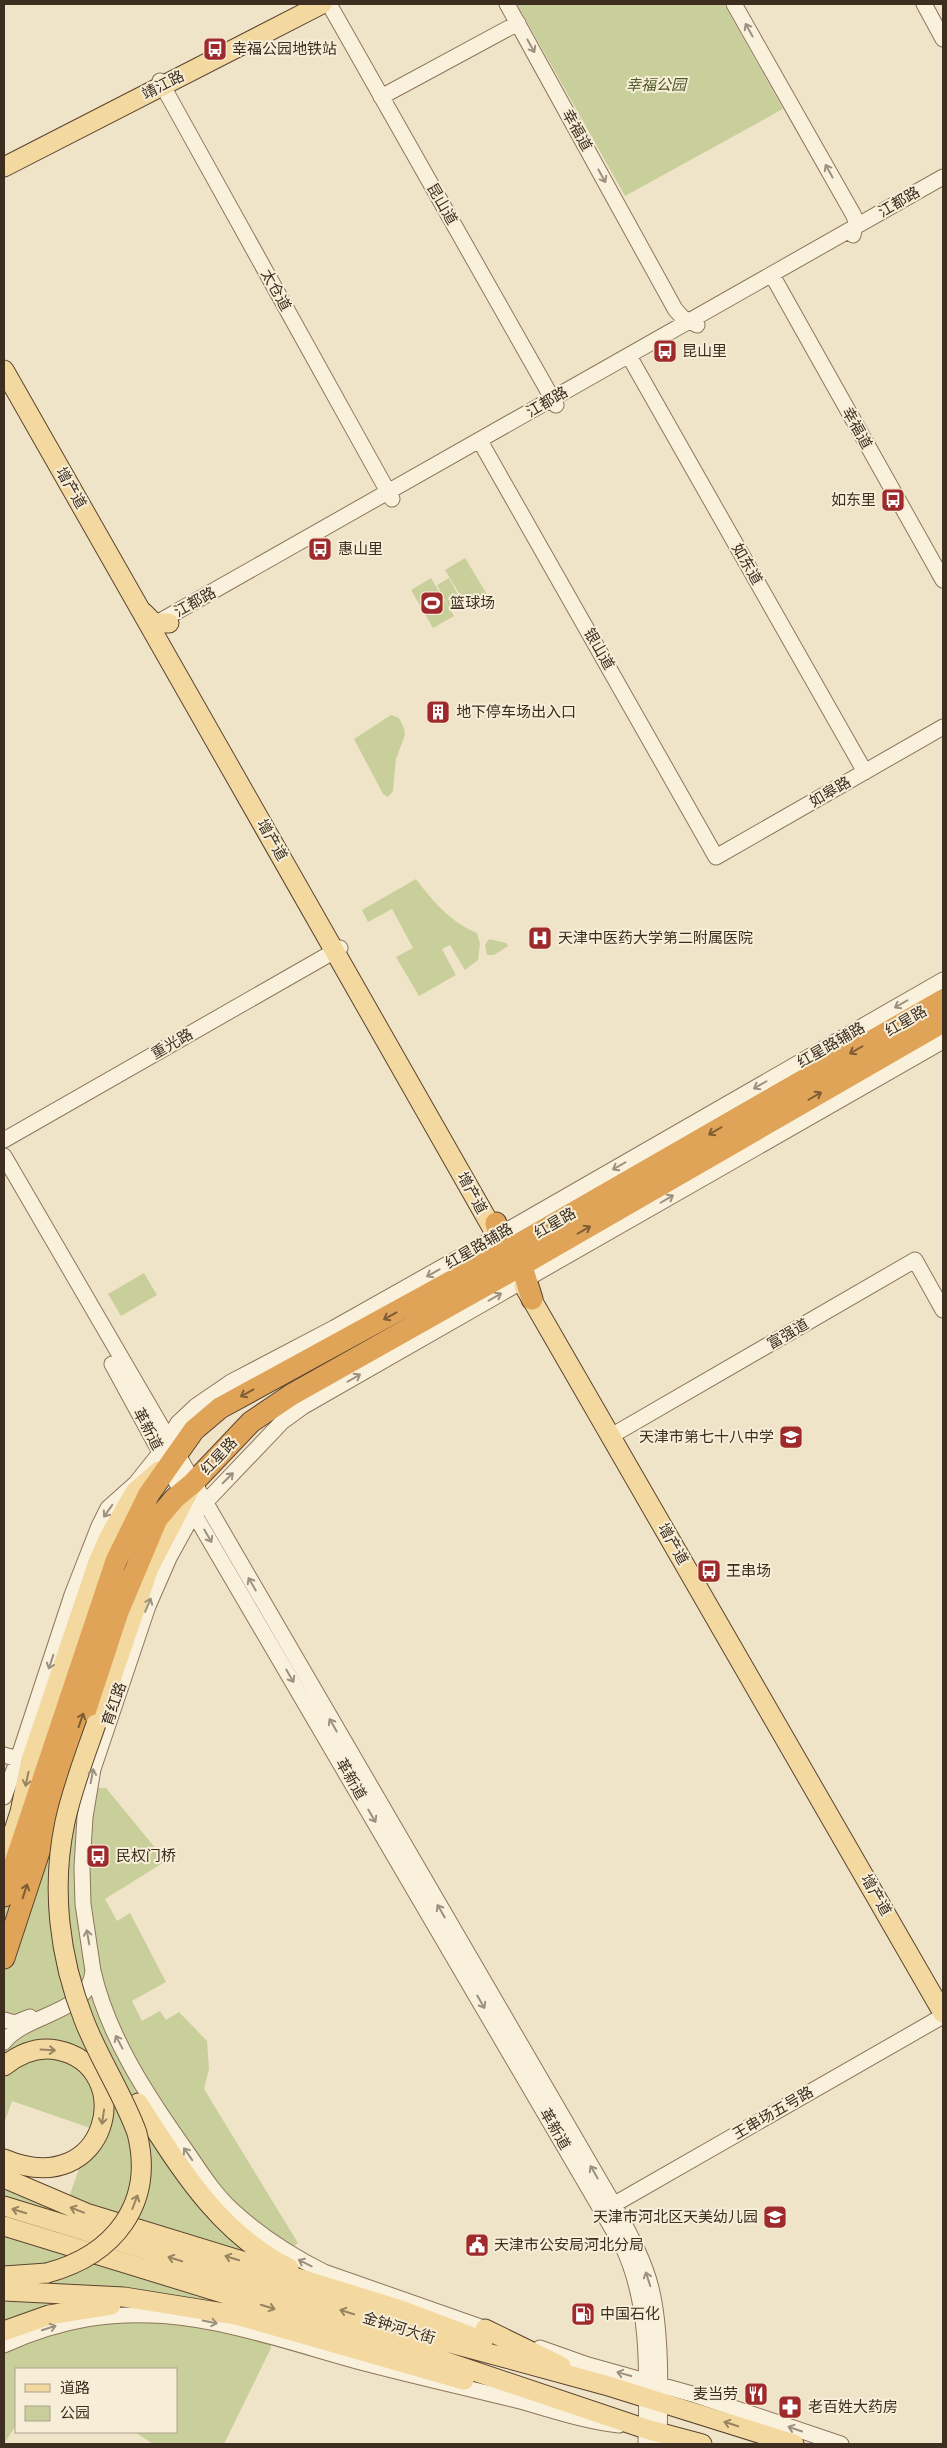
<svg xmlns="http://www.w3.org/2000/svg" width="947" height="2448" font-family="'IBM Plex Serif','Noto Sans SC',serif">
  <rect width="100%" height="100%" fill="#f0e4c8"/>
  <path fill="#c9cf9b" d="M517 4H724L783 109 625 196Z
    M465 558 488 596 468 608 445 570Z
    M431 578 454 616 433 628 411 590Z
    M449 578 463 604 451 611 437 585Z
    M391 715 399 718 404 728 405 735 396 759 393 791 388 797 383 794 354 739Z
    M416 879C433 902 451 922 477 933L480 944 478 960 465 970 450 945 442 949 456 975 419 996 396 957 413 948 392 909 368 922 362 910Z
    M489 939 506 943 508 946 494 955H487L485 945Z
    M144 1273 157 1295 121 1316 108 1294Z
    M22 1786 106 1788 166 1861 105 1899 117 1921 130 1913 166 1982 132 2001 142 2021 160 2011 166 2020 179 2012 207 2041 209 2069 204 2089 298 2243 271 2264V2348L224 2444H153L135 2432H176V2369H16V2425L4 2444V2174L69 2197 93 2129 12 2101 4 2124V1833Z"/>
  <g fill="none" stroke-linecap="round" stroke-linejoin="round">
    <g stroke="#8d765c" stroke-width="17">
      <path id="minor" d="M329 4 556 405
        M507 4 675 309 682 317 697 325
        M734 4 853 214 856 221 853 235
        M924 4 943 39
        M160 81 392 499
        M381 97 518 23
        M772 275 943 580
        M629 356 865 772
        M480 441 716 857 943 727
        M155 624 943 177
        M4 1140 340 948
        M4 1156 614 2205C628 2231 644 2259 651 2288 662 2332 660 2399 659 2444
        M112 1364 186 1500 623 2247C651 2307 647 2379 646 2444
        M611 1436 915 1260 943 1310
        M163 1447 178 1423 196 1406 231 1382 334 1328 492 1239 943 980
        M199 1509 282 1422 304 1406 943 1041
        M4 1755 18 1759
        M4 1797 18 1759 72 1595 99 1526 108 1508 136 1483 160 1453 168 1448
        M93 1971C108 2037 148 2097 187 2152 200 2171 213 2192 231 2209 259 2235 290 2255 324 2272L495 2332
        M4 2020 15 2023 30 2017
        M4 2042C27 2013 89 2014 93 1971L83 1904 82 1867 85 1817 93 1769 148 1606 169 1558 197 1507
        M606 2209 943 2016
        M4 2345C134 2286 229 2325 357 2361 410 2375 463 2387 516 2400 550 2409 583 2421 619 2425
        M540 2348 588 2365 692 2394 841 2444"/>
    </g>
    <g stroke="#5b4430" stroke-width="21">
      <path id="major" d="M4 167 322 4
        M4 370 499 1240
        M143 612 154 623H169
        M524 1286 943 2013
        M96 1724 149 1568 193 1483
        M4 1861 20 1812 31 1760 98 1562 109 1537 135 1492 159 1471
        M4 2066C19 2054 37 2046 57 2050 139 2066 109 2203 4 2159
        M138 2103C179 2166 218 2233 289 2268
        M4 2178 86 2213 395 2308 483 2341
        M4 2206 443 2341 605 2385 794 2444
        M4 2226 438 2359 646 2429 702 2444
        M4 2276 47 2273
        M4 2291 124 2297 236 2315 464 2380
        M485 2329 561 2366
        M4 2331 49 2315 111 2305"/>
    </g>
    <g stroke="#5b4430" stroke-width="23">
      <path id="highway" d="M496 1223 504 1250 503 1264
        M523 1253V1270L532 1299
        M4 1896 116 1561 149 1494 194 1430 220 1408 505 1252 943 1000
        M4 1958 118 1612 157 1519 175 1498 193 1483 251 1422 291 1395 522 1265 943 1022"/>
    </g>
    <use href="#minor" stroke="#faf1dc" stroke-width="15"/>
    <use href="#major" stroke="#f3d9a0" stroke-width="19"/>
    <use href="#highway" stroke="#e0a458" stroke-width="21"/>
    <g stroke="#5b4430" stroke-width="21" stroke-linecap="butt">
      <path id="major-bridge" d="M47 2273C114 2255 155 2204 137 2133 123 2094 99 2059 84 2020 59 1957 51 1888 65 1822 72 1789 85 1756 96 1724"/>
    </g>
    <use href="#major-bridge" stroke="#f3d9a0" stroke-width="19"/>
  </g>
  <defs><path id="oneway-shaft" d="M-6 0H5M1.5-3L5.5 0L1.5 3" fill="none" stroke-width="1.6" stroke-linecap="round" stroke-linejoin="round" transform="scale(1.25)"/></defs>
  <g stroke="#9c907e">
    <use href="#oneway-shaft" transform="translate(749 30) rotate(-119)"/>
    <use href="#oneway-shaft" transform="translate(531 46) rotate(61)"/>
    <use href="#oneway-shaft" transform="translate(829 171) rotate(-119)"/>
    <use href="#oneway-shaft" transform="translate(602 176) rotate(61)"/>
    <use href="#oneway-shaft" transform="translate(901 1004) rotate(150)"/>
    <use href="#oneway-shaft" transform="translate(760 1085) rotate(150)"/>
    <use href="#oneway-shaft" transform="translate(619 1166) rotate(150)"/>
    <use href="#oneway-shaft" transform="translate(667 1199) rotate(-30)"/>
    <use href="#oneway-shaft" transform="translate(433 1273) rotate(151)"/>
    <use href="#oneway-shaft" transform="translate(495 1297) rotate(-30)"/>
    <use href="#oneway-shaft" transform="translate(354 1378) rotate(-30)"/>
    <use href="#oneway-shaft" transform="translate(228 1478) rotate(-45)"/>
    <use href="#oneway-shaft" transform="translate(108 1511) rotate(125)"/>
    <use href="#oneway-shaft" transform="translate(208 1536) rotate(60)"/>
    <use href="#oneway-shaft" transform="translate(252 1584) rotate(-120)"/>
    <use href="#oneway-shaft" transform="translate(148 1605) rotate(-67)"/>
    <use href="#oneway-shaft" transform="translate(51 1662) rotate(108)"/>
    <use href="#oneway-shaft" transform="translate(290 1676) rotate(60)"/>
    <use href="#oneway-shaft" transform="translate(333 1725) rotate(-120)"/>
    <use href="#oneway-shaft" transform="translate(92 1776) rotate(-79)"/>
    <use href="#oneway-shaft" transform="translate(372 1816) rotate(60)"/>
    <use href="#oneway-shaft" transform="translate(441 1911) rotate(-120)"/>
    <use href="#oneway-shaft" transform="translate(88 1937) rotate(-100)"/>
    <use href="#oneway-shaft" transform="translate(481 2002) rotate(60)"/>
    <use href="#oneway-shaft" transform="translate(119 2042) rotate(-118)"/>
    <use href="#oneway-shaft" transform="translate(188 2154) rotate(-125)"/>
    <use href="#oneway-shaft" transform="translate(594 2172) rotate(-120)"/>
    <use href="#oneway-shaft" transform="translate(305 2263) rotate(-153)"/>
    <use href="#oneway-shaft" transform="translate(648 2279) rotate(-108)"/>
    <use href="#oneway-shaft" transform="translate(210 2322) rotate(11)"/>
    <use href="#oneway-shaft" transform="translate(49 2328) rotate(-18)"/>
    <use href="#oneway-shaft" transform="translate(624 2374) rotate(-165)"/>
    <use href="#oneway-shaft" transform="translate(795 2429) rotate(-161)"/>
  </g>
  <g stroke="#7e5d36">
    <use href="#oneway-shaft" transform="translate(856 1050) rotate(150)"/>
    <use href="#oneway-shaft" transform="translate(815 1096) rotate(-30)"/>
    <use href="#oneway-shaft" transform="translate(715 1131) rotate(150)"/>
    <use href="#oneway-shaft" transform="translate(584 1230) rotate(-30)"/>
    <use href="#oneway-shaft" transform="translate(390 1316) rotate(151)"/>
    <use href="#oneway-shaft" transform="translate(247 1393) rotate(151)"/>
    <use href="#oneway-shaft" transform="translate(81 1720) rotate(-71)"/>
    <use href="#oneway-shaft" transform="translate(25 1891) rotate(-72)"/>
  </g>
  <g stroke="#988460">
    <use href="#oneway-shaft" transform="translate(27 1779) rotate(102)"/>
    <use href="#oneway-shaft" transform="translate(48 2050) rotate(3)"/>
    <use href="#oneway-shaft" transform="translate(103 2117) rotate(98)"/>
    <use href="#oneway-shaft" transform="translate(135 2202) rotate(-69)"/>
    <use href="#oneway-shaft" transform="translate(77 2210) rotate(-159)"/>
    <use href="#oneway-shaft" transform="translate(19 2211) rotate(-163)"/>
    <use href="#oneway-shaft" transform="translate(232 2258) rotate(-163)"/>
    <use href="#oneway-shaft" transform="translate(175 2259) rotate(-163)"/>
    <use href="#oneway-shaft" transform="translate(268 2307) rotate(17)"/>
    <use href="#oneway-shaft" transform="translate(347 2312) rotate(-163)"/>
    <use href="#oneway-shaft" transform="translate(731 2424) rotate(-162)"/>
  </g>
  <defs>
    <g id="bus-square" transform="scale(1.25)"><rect x="-9" y="-9" width="18" height="18" rx="4" fill="#9e2a2b" stroke="#f7eed8"/><path d="M-5-6H5V4H4V6H2V4H-2V6H-4V4H-5ZM-3.5-4V0h7V-4ZM-3.5 1.2v1.5H-2V1.2ZM2 1.2v1.5H3.5V1.2Z" fill="#fff"/></g>
    <g id="stadium-square" transform="scale(1.25)"><rect x="-9" y="-9" width="18" height="18" rx="4" fill="#9e2a2b" stroke="#f7eed8"/><path d="M0-5a6.5 5 0 1 0 0 10a6.5 5 0 1 0 0-10ZM-3.5-1.8h7v3.6h-7Z" fill="#fff"/></g>
    <g id="building-square" transform="scale(1.25)"><rect x="-9" y="-9" width="18" height="18" rx="4" fill="#9e2a2b" stroke="#f7eed8"/><path d="M-4-6H4V6H1V3H-1V6H-4ZM-2.5-4.3h1.7v1.8h-1.7ZM.8-4.3h1.7v1.8H.8ZM-2.5-1h1.7V.8h-1.7ZM.8-1h1.7V.8H.8Z" fill="#fff"/></g>
    <g id="hospital-square" transform="scale(1.25)"><rect x="-9" y="-9" width="18" height="18" rx="4" fill="#9e2a2b" stroke="#f7eed8"/><path d="M-5-5h3v3.5h4V-5h3V5h-3V1.5h-4V5h-3Z" fill="#fff"/></g>
    <g id="school-square" transform="scale(1.25)"><rect x="-9" y="-9" width="18" height="18" rx="4" fill="#9e2a2b" stroke="#f7eed8"/><path d="M0-5L7-2L0 1L-7-2ZM-4 1L0 2.5L4 1V4Q0 6-4 4Z" fill="#fff"/></g>
    <g id="civic-square" transform="scale(1.25)"><rect x="-9" y="-9" width="18" height="18" rx="4" fill="#9e2a2b" stroke="#f7eed8"/><path d="M-.6-6.5H3V-4.5H.6V-3L4-1V1h2V6H-6V1h2V-1L-.6-3ZM-1.2 2.5V6h2.4V2.5Z" fill="#fff"/></g>
    <g id="fuel-square" transform="scale(1.25)"><rect x="-9" y="-9" width="18" height="18" rx="4" fill="#9e2a2b" stroke="#f7eed8"/><path d="M-5.5-6h7V0h2V4h1.3V-2.5L3-4.5l.8-.8L6-3V5H2.5V1h-1V6h-7ZM-4.2-4.7v3.2H.2V-4.7Z" fill="#fff"/></g>
    <g id="restaurant-square" transform="scale(1.25)"><rect x="-9" y="-9" width="18" height="18" rx="4" fill="#9e2a2b" stroke="#f7eed8"/><path d="M-5-6h1v4h1v-4h1v4h1v-4h1v5L-1.5 .5V6h-2V.5L-5-1ZM5-6V6H3V1.5H1.5Q1.5-4 5-6Z" fill="#fff"/></g>
    <g id="pharmacy-square" transform="scale(1.25)"><rect x="-9" y="-9" width="18" height="18" rx="4" fill="#9e2a2b" stroke="#f7eed8"/><path d="M-2-6h4v4h4v4h-4v4h-4v-4h-4v-4h4Z" fill="#fff"/></g>
  </defs>
  <g fill-rule="evenodd">
    <use href="#bus-square" x="215" y="49"/>
    <use href="#bus-square" x="665" y="351"/>
    <use href="#bus-square" x="893" y="500"/>
    <use href="#bus-square" x="320" y="549"/>
    <use href="#stadium-square" x="432" y="603"/>
    <use href="#building-square" x="438" y="712"/>
    <use href="#hospital-square" x="540" y="938"/>
    <use href="#school-square" x="791" y="1437"/>
    <use href="#bus-square" x="709" y="1571"/>
    <use href="#bus-square" x="98" y="1856"/>
    <use href="#school-square" x="775" y="2217"/>
    <use href="#civic-square" x="477" y="2245"/>
    <use href="#fuel-square" x="583" y="2314"/>
    <use href="#restaurant-square" x="756" y="2394"/>
    <use href="#pharmacy-square" x="790" y="2407"/>
  </g>
  <g text-anchor="middle" stroke-width="4" stroke-linejoin="round" paint-order="stroke">
    <g font-size="15" fill="#3d2e20" stroke="#f7eed8" text-anchor="start">
      <text x="232" y="54">幸福公园地铁站</text>
      <text x="682" y="356">昆山里</text>
      <text x="876" y="505" text-anchor="end">如东里</text>
      <text x="338" y="554">惠山里</text>
      <text x="450" y="608">篮球场</text>
      <text x="456" y="717">地下停车场出入口</text>
      <text x="558" y="943">天津中医药大学第二附属医院</text>
      <text x="774" y="1442" text-anchor="end">天津市第七十八中学</text>
      <text x="726" y="1576">王串场</text>
      <text x="116" y="1861">民权门桥</text>
      <text x="758" y="2222" text-anchor="end">天津市河北区天美幼儿园</text>
      <text x="494" y="2250">天津市公安局河北分局</text>
      <text x="600" y="2319">中国石化</text>
      <text x="738" y="2399" text-anchor="end">麦当劳</text>
      <text x="808" y="2412">老百姓大药房</text>
    </g>
    <g font-size="15" fill="#3d2e20" stroke="#f7eed8">
      <text transform="translate(163 85) rotate(-27)" y="5">靖江路</text>
      <text transform="translate(577 130) rotate(61)" y="5">幸福道</text>
      <text transform="translate(899 202) rotate(-30)" y="5">江都路</text>
      <text transform="translate(442 204) rotate(60)" y="5">昆山道</text>
      <text transform="translate(276 290) rotate(61)" y="5">太仓道</text>
      <text transform="translate(547 402) rotate(-30)" y="5">江都路</text>
      <text transform="translate(857 428) rotate(61)" y="5">幸福道</text>
      <text transform="translate(71 488) rotate(60)" y="5">增产道</text>
      <text transform="translate(747 564) rotate(60)" y="5">如东道</text>
      <text transform="translate(195 602) rotate(-29)" y="5">江都路</text>
      <text transform="translate(599 649) rotate(60)" y="5">银山道</text>
      <text transform="translate(830 792) rotate(-30)" y="5">如皋路</text>
      <text transform="translate(272 840) rotate(60)" y="5">增产道</text>
      <text transform="translate(906 1021) rotate(-30)" y="5">红星路</text>
      <text transform="translate(172 1044) rotate(-30)" y="5">重光路</text>
      <text transform="translate(831 1045) rotate(-30)" y="5">红星路辅路</text>
      <text transform="translate(472 1193) rotate(61)" y="5">增产道</text>
      <text transform="translate(555 1223) rotate(-30)" y="5">红星路</text>
      <text transform="translate(479 1246) rotate(-30)" y="5">红星路辅路</text>
      <text transform="translate(788 1334) rotate(-30)" y="5">富强道</text>
      <text transform="translate(148 1429) rotate(62)" y="5">革新道</text>
      <text transform="translate(219 1456) rotate(-47)" y="5">红星路</text>
      <text transform="translate(673 1544) rotate(60)" y="5">增产道</text>
      <text transform="translate(114 1704) rotate(-71)" y="5">育红路</text>
      <text transform="translate(351 1779) rotate(60)" y="5">革新道</text>
      <text transform="translate(876 1895) rotate(60)" y="5">增产道</text>
      <text transform="translate(773 2113) rotate(-30)" y="5">王串场五号路</text>
      <text transform="translate(555 2129) rotate(60)" y="5">革新道</text>
      <text transform="translate(399 2328) rotate(17)" y="5">金钟河大街</text>
    </g>
    <g font-size="15" font-style="italic" fill="#4d5a26" stroke="#f7eed8">
      <text x="656" y="90">幸福公园</text>
    </g>
  </g>
  <rect width="947" height="2448" fill="none" stroke="#3d2e20" stroke-width="10"/>
  <rect x="15" y="2368" width="162" height="65" fill="#f7eed8" stroke="#ada18e"/>
  <rect x="25" y="2384" width="25" height="8" fill="#f3d9a0" stroke="#ada18e"/>
  <text x="60" y="2393" font-size="15" fill="#3d2e20">道路</text>
  <rect x="25" y="2406" width="25" height="15" fill="#c9cf9b" stroke="#ada18e"/>
  <text x="60" y="2418" font-size="15" fill="#3d2e20">公园</text>
</svg>
